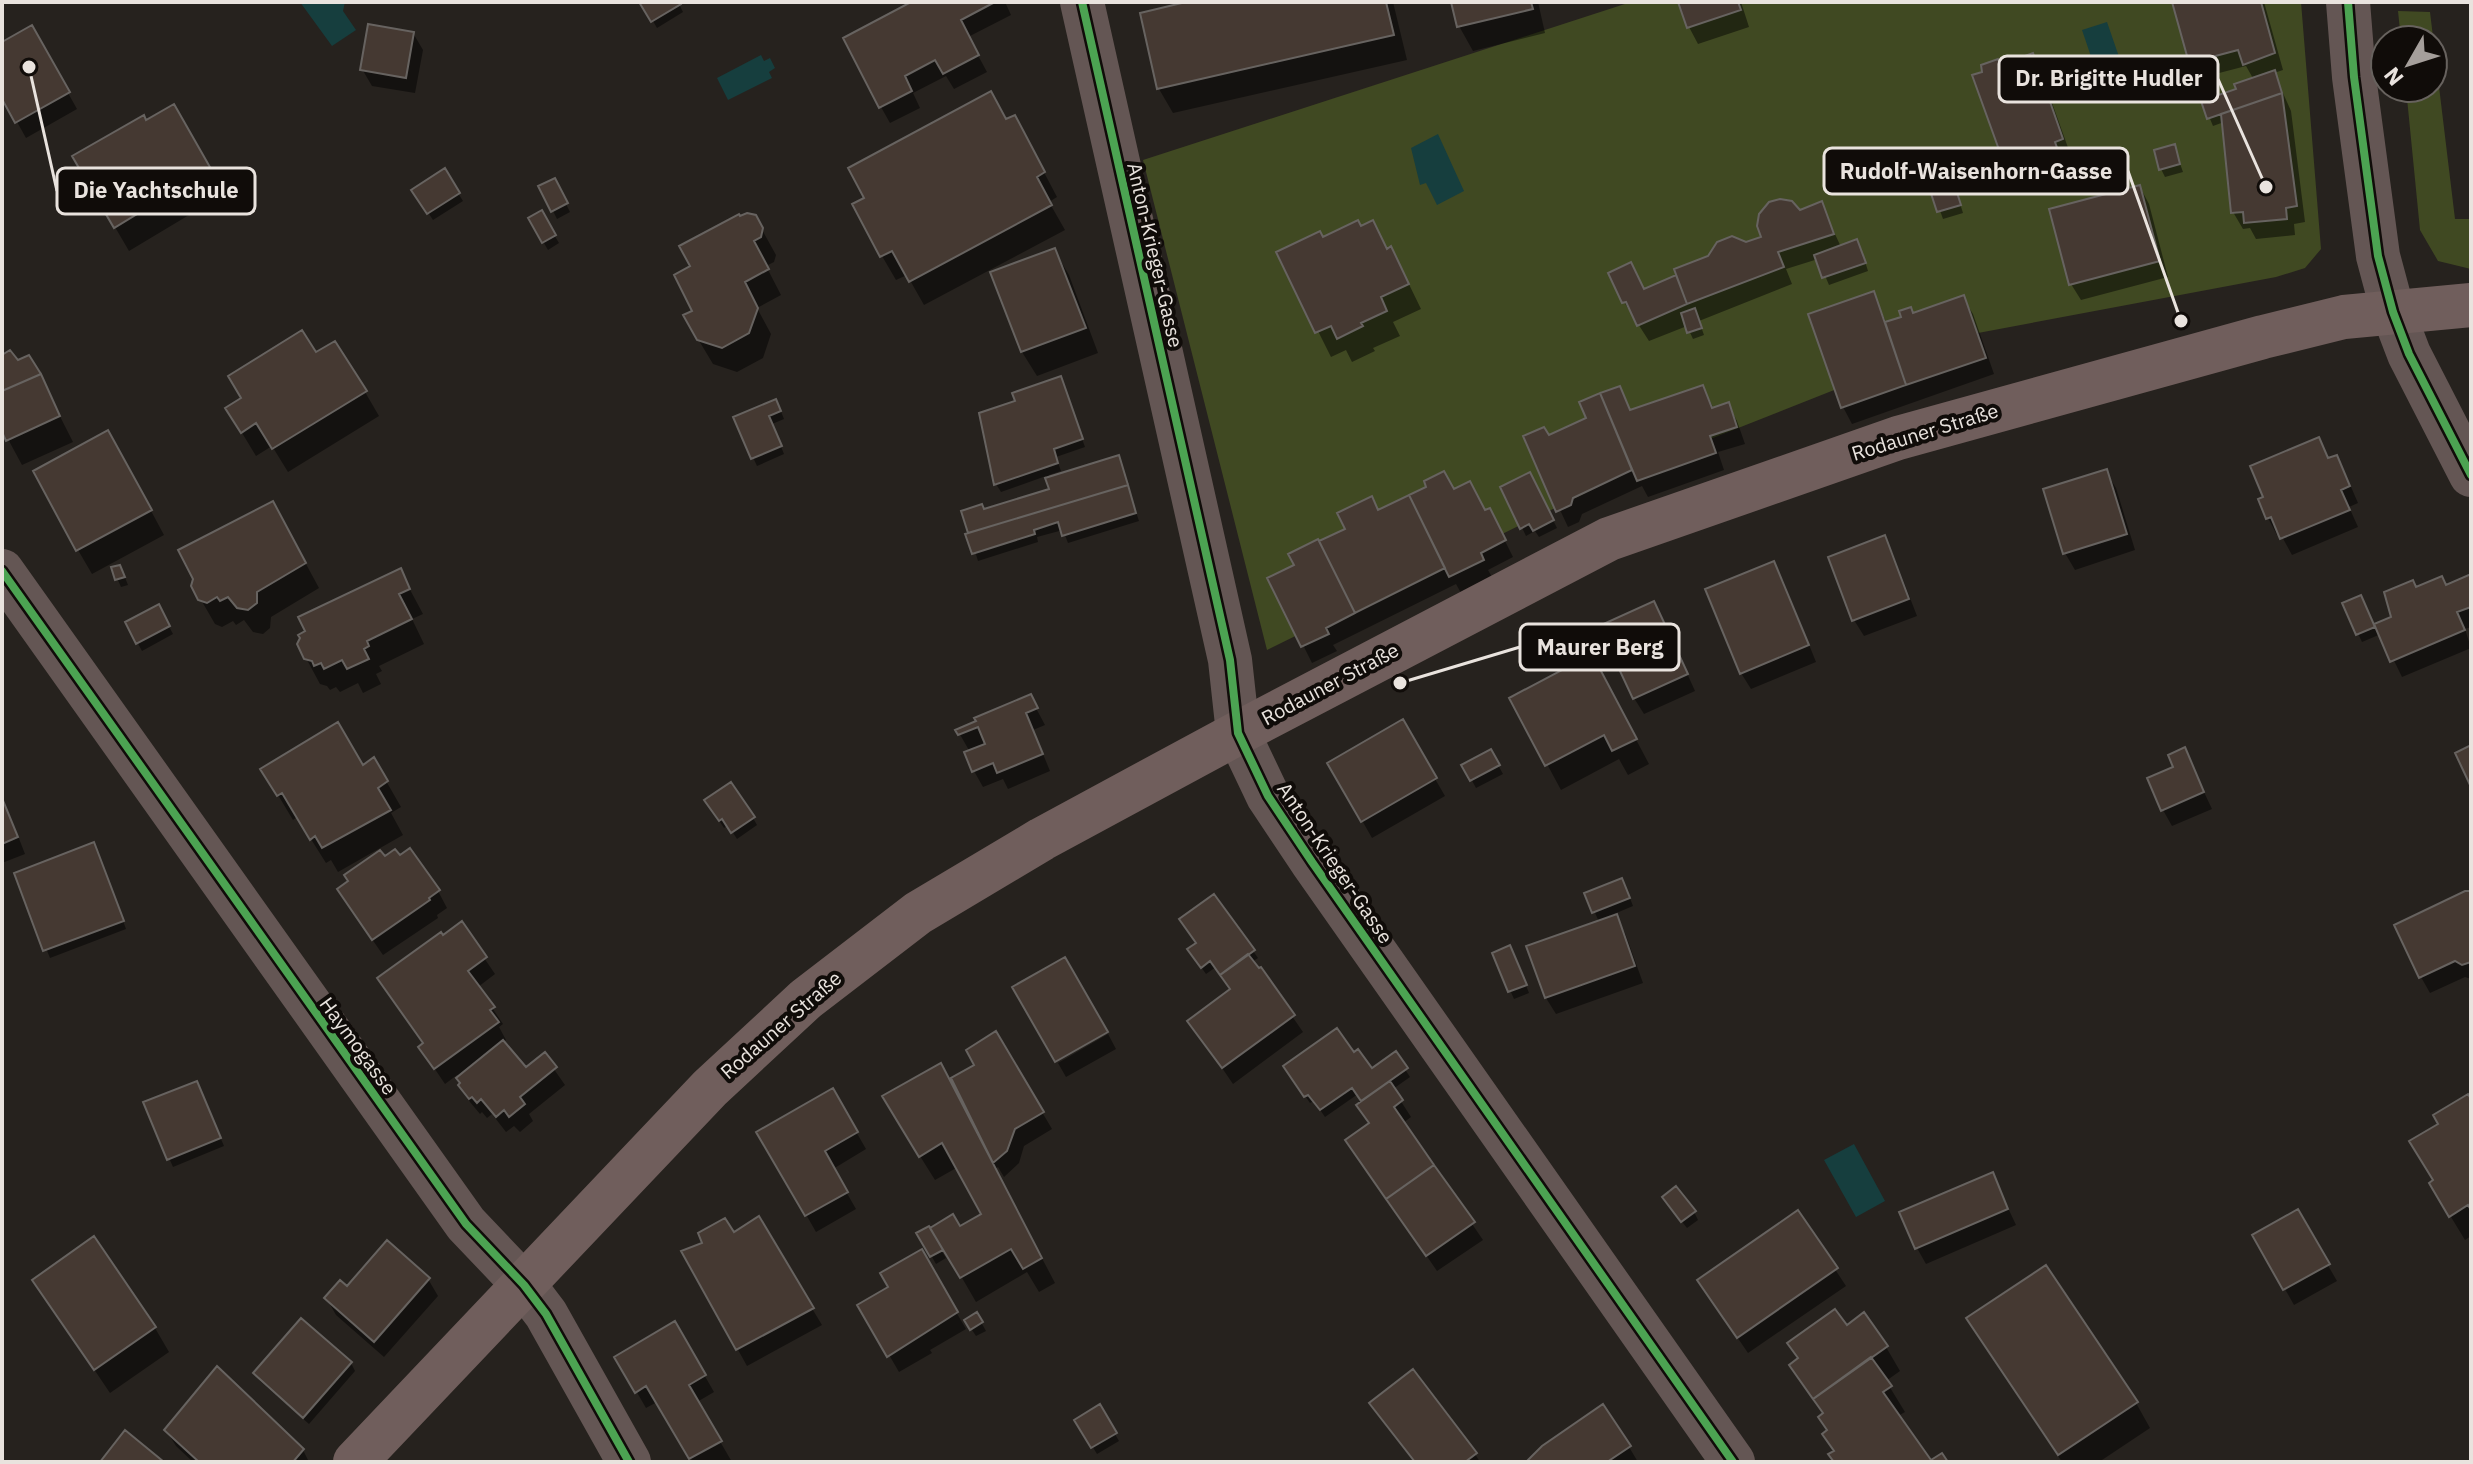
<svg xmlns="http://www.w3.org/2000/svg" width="2473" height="1464" font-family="'IBM Plex Sans',sans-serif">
  <rect width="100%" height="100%" fill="#26221e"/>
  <path fill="#404922" d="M1631 2H2301L2321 249 2305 268 2276 277 1978 333 1632 470 1267 650 1143 160Z
    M2398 11 2430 12 2455 219H2471V269L2438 261 2420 230 2406 88H2433V40H2401Z"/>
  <path fill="#163e3e" d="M300 2H345L343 11 356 30 332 46Z
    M2107 22 2126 77 2101 86 2082 30Z
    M761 55 764 61 770 58 775 68 769 72 772 78 728 100 717 78Z
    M1438 134 1464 191 1437 205 1426 183 1420 185 1411 148Z
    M1854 1144 1885 1201 1856 1217 1824 1160Z"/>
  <path fill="#0007" d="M642 2H678L683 12 657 28Z
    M916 2H1005L1011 15 968 37 987 72 954 89 946 76 913 93 920 108 890 123 881 107Z
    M1195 2H1393L1407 60 1173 113 1159 89 1142 14Z
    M1453 2H1538L1545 33 1473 51 1459 26Z
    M1680 2H1741L1749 27 1698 44 1689 27Z
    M2174 2H2264L2283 70 2274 73 2291 111 2305 222 2294 224 2295 235 2256 239 2250 228 2243 229 2233 212 2224 122 2213 126 2203 102 2238 90 2254 80 2246 66 2200 78 2191 62Z
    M31 27 77 109 26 138 2 95V44Z
    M413 33 423 50 415 93 372 86 362 69Z
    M2032 56 2041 72 2071 156 2063 159 2068 173 2025 188 2004 157 2000 67Z
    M173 106 224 194 129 251 74 157Z
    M1006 121 1028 142 1057 197 1049 202 1065 230 924 305 907 275 896 280 882 256 866 199Z
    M2174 147 2183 172 2165 177 2161 169Z
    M444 171 463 201 433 220 414 191Z
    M1929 179 1953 181 1963 213 1943 219Z
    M554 180 570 212 557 219 541 187Z
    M2140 187 2149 204 2168 277 2081 300 2071 284Z
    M1821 204 1841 247 1861 249 1868 271 1829 285 1818 259 1786 269 1792 284 1699 321 1704 335 1693 339 1687 326 1649 341 1624 302 1764 238 1800 212Z
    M541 213 559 243 548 250 530 219Z
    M755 217 776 255 774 262 766 266 781 295 757 308 771 334 763 358 737 372 713 364 698 339 692 267Z
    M1372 223 1404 274 1421 309 1393 322 1400 336 1373 348 1375 351 1352 362 1346 350 1331 357 1279 253Z
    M1054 250 1069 275 1098 353 1037 376 1022 352 993 273Z
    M1873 294 1887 324 1963 298 1973 314 1994 374 1852 424 1843 407Z
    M2 359 17 362 39 375 73 442 22 465 2 428Z
    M1060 379 1085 447 1056 457 1061 471 1049 475 1050 479 1118 458 1139 521 1068 543 1063 530 1037 537 1038 542 978 561 963 512 984 511 1051 491 1046 476 1001 492 996 484 1017 402Z
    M1703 387 1714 409 1728 404 1737 421 1745 444 1718 452 1724 470 1648 497 1642 486 1582 514 1579 522 1568 527 1526 437 1548 438 1588 419 1581 403 1619 388 1631 412Z
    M365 392 379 416 288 472 272 446 256 456 227 408Z
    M780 409 784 419 772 424 784 454 757 466 735 418Z
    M2319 439 2330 460 2336 457 2345 473 2358 503 2349 507 2358 527 2292 555 2280 533 2277 535 2268 518 2260 500 2266 498Z
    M122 457 164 535 92 574 78 550Z
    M2106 472 2116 488 2135 550 2075 570 2065 553Z
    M1534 482 1557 528 1539 537 1535 531 1526 536 1503 488Z
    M1454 491 1498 527 1513 557 1488 570 1492 577 1461 593 1456 584 1333 645 1337 651 1312 663 1270 579 1296 566 1347 530 1378 512Z
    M287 529 319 588 271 617 270 628 263 634 253 632 244 620 236 625 233 621 222 627 215 624 193 586Z
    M1884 537 1893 554 1917 616 1864 636 1854 620Z
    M1773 564 1783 580 1816 662 1751 689 1741 673Z
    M113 569 124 575 128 585 121 587Z
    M400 571 423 614 412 619 424 644 379 666 382 671 376 674 381 684 363 693 358 683 340 692 336 687 330 690 327 686 320 684 306 658Z
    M2471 576V627L2465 629 2471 648 2402 677 2381 634 2362 642 2344 604 2374 627 2394 618 2416 589 2446 587Z
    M158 606 173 634 142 651 127 623Z
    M1663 620 1695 691 1644 714 1634 698Z
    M1605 681 1649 764 1628 775 1619 759 1561 790 1512 699Z
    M1030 697 1045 725 1033 730 1050 771 1008 789 1003 779 983 787 974 771 970 752 958 731Z
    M1402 722 1445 796 1372 838 1330 764Z
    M2184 750 2212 809 2172 826 2163 810 2175 768Z
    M1491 752 1503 774 1476 788 1464 766Z
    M374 760 401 807 391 813 403 835 338 872 331 860 326 863 297 817 293 820 263 770 363 767Z
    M2 795 25 854 2 863Z
    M711 808 753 818 757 825 737 839 728 825 724 828Z
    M98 852 126 929 50 958 16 874Z
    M1626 888 1633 906 1614 914 1625 933 1643 983 1556 1014 1546 998 1529 947 1599 922 1587 894Z
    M438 891 447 908 437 915 438 918 383 955 349 906Z
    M2471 894V979L2465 977 2430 993 2421 977Z
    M461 924 495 974 478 987 503 1024 499 1027 506 1040 503 1042 525 1070 544 1055 565 1085 529 1114 533 1121 520 1132 514 1126 506 1132 492 1114 487 1118 482 1112 480 1114 470 1102 457 1075 445 1084 420 1047 424 1044 442 937Z
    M1253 951 1258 958 1252 962 1260 970 1303 1032 1233 1084 1190 1021 1231 991 1216 967 1206 974 1194 957Z
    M1494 954 1514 955 1529 993 1514 999Z
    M996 1034 1052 1129 1024 1146 1019 1163 1004 1177 998 1167 995 1169 1055 1283 1039 1292 1027 1272 976 1302 943 1245 939 1247 946 1258 936 1264 919 1234 959 1229 983 1214 958 1167 935 1180 898 1121 970 1113 977 1066Z
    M1108 1034 1116 1049 1066 1077 1058 1063Z
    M1395 1054 1410 1077 1393 1089 1411 1117 1403 1123 1483 1240 1437 1271 1348 1141 1370 1125 1363 1102 1358 1094 1325 1117 1314 1101 1310 1103 1290 1074 1353 1055 1372 1071Z
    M832 1090 866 1149 833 1169 856 1209 816 1232 759 1132Z
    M200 1091 224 1146 173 1167 145 1103Z
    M2471 1103V1236L2465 1240 2431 1184 2435 1181Z
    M1992 1174 2016 1225 1926 1264 1917 1248Z
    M1669 1205 1694 1212 1698 1220 1687 1228Z
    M2297 1212 2337 1281 2294 1305 2255 1236Z
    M1798 1213 1846 1286 1748 1353 1709 1296Z
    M758 1219 822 1325 747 1366 684 1252 734 1235Z
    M921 1252 966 1329 930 1350 932 1353 899 1372 860 1305 891 1288Z
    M428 1279 438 1296 384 1357 336 1315 327 1299 347 1288Z
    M34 1280 155 1328 169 1352 110 1393Z
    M977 1315 986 1331 976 1336 966 1321Z
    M675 1324 714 1392 697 1402 732 1462H693L657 1402 646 1408 617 1358Z
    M1846 1327 1886 1347 1900 1371 1886 1381 1905 1412 1898 1416 1930 1462H1835V1452L1824 1415 1792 1365Z
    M1983 1343 2136 1403 2150 1428 2099 1462H2062Z
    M351 1363 355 1371 309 1424 260 1381 255 1373Z
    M1372 1404 1475 1454 1480 1462H1414Z
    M1099 1407 1119 1441 1097 1454 1077 1421Z
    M166 1430 303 1450 309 1462H193L176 1446Z
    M1629 1447 1638 1462H1529Z"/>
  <path fill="#453932" stroke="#676360" stroke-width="2" d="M639 2H680L681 4 651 22Z
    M911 2H995L961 20 979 55 943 74 935 60 905 76 912 91 879 108 843 38Z
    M1186 2H1386L1394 35 1157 89 1140 13Z
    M1451 2H1531L1533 9 1457 27Z
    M1678 2H1738L1741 10 1687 28Z
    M2172 2H2261L2275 53 2243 65 2238 50 2189 63Z
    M368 24 414 32 406 78 360 70Z
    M32 25 70 92 15 123 2 99V42Z
    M2033 53 2063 139 2055 142 2060 156 2014 172 2007 156 2002 158 1972 75 1982 72 1981 65 1998 59 2000 65Z
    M2275 70 2282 93 2207 119 2201 101 2236 89 2234 84Z
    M991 91 1006 119 1015 115 1045 172 1037 177 1052 205 909 282 892 251 880 257 852 204 864 198 848 168Z
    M2282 93 2297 206 2286 208 2287 219 2244 223 2243 212 2231 213 2221 114Z
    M174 104 211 169 114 228 72 156 144 115 146 120Z
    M2175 144 2180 164 2159 170 2154 150Z
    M445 168 460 193 427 214 411 190Z
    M1950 171 1961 205 1937 212 1926 178Z
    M555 178 568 203 551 212 538 186Z
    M2140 185 2160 261 2069 285 2049 209Z
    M1780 199 1792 201 1800 210 1822 201 1834 234 1778 252 1784 267 1687 304 1674 269 1708 256 1717 242 1732 236 1746 242 1761 237 1757 226 1759 214 1769 202Z
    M542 210 556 235 542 243 528 218Z
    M747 213 756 215 763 228 761 237 754 241 769 269 745 282 758 308 749 333 722 348 697 340 683 315 692 311 674 275 690 266 679 246 739 214 740 216Z
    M1358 220 1361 226 1373 220 1387 249 1391 246 1409 284 1381 297 1387 311 1361 323 1363 326 1337 339 1331 326 1315 333 1276 252 1320 231 1323 237Z
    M1857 239 1866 263 1822 278 1814 255Z
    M1055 248 1086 328 1021 352 990 272Z
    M1631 262 1644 289 1676 275 1687 304 1637 326 1626 302 1622 303 1608 273Z
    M1874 291 1906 385 1841 408 1808 314Z
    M1964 295 1986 358 1906 385 1885 322 1901 317 1899 311 1911 307 1913 313Z
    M1695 308 1702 328 1687 333 1681 313Z
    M302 330 316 352 335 341 367 391 272 449 256 423 241 433 225 408 241 398 228 376Z
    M10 350 18 360 29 355 41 374 2 391V355Z
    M41 374 60 416 6 441 2 432V391Z
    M1061 376 1083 439 1054 449 1058 463 994 485 979 413 1015 401 1012 393Z
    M1703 385 1712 408 1729 402 1737 427 1710 436 1716 453 1637 481 1600 393 1620 386 1630 410Z
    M1600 393 1632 470 1573 498 1571 505 1556 512 1523 436 1544 427 1549 435 1586 418 1579 402Z
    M776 399 781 411 769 416 782 446 751 459 733 417Z
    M108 430 152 510 76 551 33 471Z
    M2319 437 2328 458 2337 455 2350 486 2341 490 2350 510 2280 539 2271 517 2266 519 2258 499 2263 497 2250 466Z
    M1119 455 1128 485 968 533 961 511 982 504 984 509 1049 489 1045 478Z
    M2107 469 2127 534 2063 554 2043 489Z
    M1444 471 1454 489 1470 481 1485 510 1490 508 1506 540 1481 553 1484 560 1449 577 1409 495 1426 487 1424 481Z
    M1530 472 1554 520 1533 531 1529 524 1520 529 1500 487Z
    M1128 485 1136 513 1062 536 1058 522 1034 530 1035 534 972 554 965 534Z
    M1409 495 1445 568 1355 613 1319 541 1345 529 1337 513 1372 496 1378 510Z
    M273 501 306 563 257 592V603L248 610 237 608 228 597 220 601 217 597 207 603 198 600 191 586 193 579 178 550Z
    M1885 535 1909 599 1852 621 1828 557Z
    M1318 539 1355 613 1326 628 1329 634 1301 647 1267 578 1294 565 1288 554Z
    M1774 561 1809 645 1740 674 1705 589Z
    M120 565 125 577 115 580 111 567Z
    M401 568 410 589 399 594 412 619 367 641 369 646 364 649 369 659 347 669 342 660 324 669 321 663 314 666 312 661 304 659 297 644 300 638 298 635 305 631 298 617Z
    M2471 574V607L2457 612 2465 630 2390 662 2374 624 2391 617 2384 592 2413 580 2416 587 2442 576 2446 585Z
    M2361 595 2375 627 2356 635 2342 603Z
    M1654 601 1688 674 1633 699 1599 626Z
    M159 604 170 626 136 644 125 622Z
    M1592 654 1637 739 1612 751 1604 735 1545 766 1509 698Z
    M1031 694 1038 708 1026 713 1043 754 997 773 993 763 972 772 964 752 985 744 978 727 958 735 955 730 976 721 974 718Z
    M1403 719 1437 778 1361 822 1327 763Z
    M338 722 363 765 374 757 388 781 378 788 391 810 322 848 315 836 310 840 282 793 277 796 260 769Z
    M2471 745V787L2455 753Z
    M2185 747 2204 792 2161 811 2147 778 2173 767 2168 755Z
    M1491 749 1500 765 1470 781 1461 765Z
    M731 782 755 817 731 833 722 819 719 821 704 800Z
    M2 798 18 837 2 844Z
    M94 842 124 921 43 951 14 873Z
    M410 848 440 890 429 898 430 900 372 940 337 889 348 881 344 875 380 850 385 856 395 849 400 855Z
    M1622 878 1630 898 1592 913 1584 893Z
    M2465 891H2471V962L2462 965 2455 961 2419 978 2394 925Z
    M1214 894 1255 950 1220 975 1210 961 1201 968 1187 949 1196 943 1179 919Z
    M1617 914 1635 966 1545 998 1526 946Z
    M462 921 487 957 468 971 495 1007 490 1010 499 1022 434 1069 418 1047 423 1043 377 978 441 932 443 935Z
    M1510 945 1527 985 1508 992 1492 953Z
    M1248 954 1259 968 1261 967 1295 1015 1222 1068 1187 1021 1230 989 1220 975Z
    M1065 957 1108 1032 1055 1062 1012 987Z
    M1337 1028 1354 1052 1358 1049 1372 1068 1396 1051 1408 1068 1361 1101 1352 1088 1320 1110 1308 1095 1304 1097 1283 1066Z
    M996 1031 1044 1112 1015 1129 1007 1151 993 1163 951 1078 974 1065 966 1050Z
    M503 1040 526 1067 545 1052 557 1067 520 1097 525 1104 509 1117 504 1110 496 1117 481 1099 477 1103 472 1097 469 1099 458 1085 460 1083 456 1078Z
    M941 1063 1042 1258 1023 1269 1011 1249 960 1278 930 1228 953 1214 960 1226 981 1214 942 1143 919 1157 882 1096Z
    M197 1081 221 1138 167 1160 143 1102Z
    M1390 1081 1403 1100 1394 1107 1434 1165 1386 1199 1345 1140 1369 1123 1356 1105Z
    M833 1088 858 1132 825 1151 848 1192 805 1216 756 1132Z
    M2468 1094 2471 1099V1210L2468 1205 2449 1217 2429 1183 2433 1180 2409 1141 2438 1124 2433 1115Z
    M1434 1165 1475 1222 1426 1256 1386 1199Z
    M1993 1172 2008 1209 1915 1249 1899 1212Z
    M1676 1186 1696 1211 1681 1222 1662 1197Z
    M2298 1209 2330 1264 2283 1290 2252 1235Z
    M1798 1210 1838 1268 1737 1338 1697 1280Z
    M759 1216 814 1308 736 1350 681 1251 702 1243 698 1233 725 1218 734 1232Z
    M929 1226 943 1250 930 1257 916 1233Z
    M94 1236 156 1327 94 1370 32 1280Z
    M387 1240 430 1278 374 1342 324 1298 340 1280 347 1286Z
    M922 1249 958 1312 887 1357 857 1305 888 1287 880 1273Z
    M2046 1265 2138 1402 2058 1455 1966 1318Z
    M1835 1309 1847 1325 1864 1312 1888 1346 1813 1399 1789 1365 1798 1358 1787 1343Z
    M977 1312 983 1322 970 1330 964 1320Z
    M301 1318 352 1362 303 1418 253 1373Z
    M675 1321 706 1375 689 1385 722 1441 689 1459 646 1386 635 1393 614 1357Z
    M1871 1357 1892 1386 1883 1392 1931 1460 1942 1453 1948 1462H1834L1828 1454 1834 1451 1822 1434 1827 1430 1818 1417 1823 1413 1813 1399Z
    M217 1366 304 1449 293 1462H199L164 1430Z
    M1413 1369 1477 1453 1465 1462H1415L1369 1403Z
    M1100 1404 1117 1433 1091 1448 1074 1420Z
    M1603 1404 1631 1446 1607 1462H1526L1542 1446Z
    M125 1430 164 1462H100Z"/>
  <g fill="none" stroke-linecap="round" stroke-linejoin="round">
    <path stroke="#645654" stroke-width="44" d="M1082 2 1230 660 1238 733 1268 796 1312 862 1733 1462
      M2348 2 2354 77 2378 256 2393 312 2409 354 2471 475
      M2 571 466 1224 524 1285 546 1314 629 1462"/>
    <path stroke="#705e5c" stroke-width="44" d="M355 1462 710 1088 806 999 918 913 1042 839 1238 733 1609 539 1898 438 2263 337 2344 317 2471 305"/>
    <g stroke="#100c09" stroke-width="13">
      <path id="cycleway" d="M1082 2 1230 660 1238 733 1268 796 1312 862 1733 1462
        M2348 2 2354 77 2378 256 2393 312 2409 354 2471 475
        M2 571 466 1224 524 1285 546 1314 629 1462"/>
    </g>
    <use href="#cycleway" stroke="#4ca352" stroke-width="8"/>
  </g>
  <g text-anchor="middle" stroke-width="8" stroke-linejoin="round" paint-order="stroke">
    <g font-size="20" fill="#e9e3de" stroke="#100c09">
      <text transform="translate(1155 255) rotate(77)" y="7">Anton-Krieger-Gasse</text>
      <text transform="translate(1925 432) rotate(-17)" y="7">Rodauner Straße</text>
      <text transform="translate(1330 684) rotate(-28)" y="7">Rodauner Straße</text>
      <text transform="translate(1335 863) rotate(56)" y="7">Anton-Krieger-Gasse</text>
      <text transform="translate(781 1025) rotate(-41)" y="7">Rodauner Straße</text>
      <text transform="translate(358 1046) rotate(54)" y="7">Haymogasse</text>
    </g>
  </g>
  <path fill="none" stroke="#e9e3de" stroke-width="3" d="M2266 187L2218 79M2181 321L2128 171M29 67L57 191M1400 683L1520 647"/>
  <g fill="#e9e3de" stroke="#100c09" stroke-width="3">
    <circle cx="2266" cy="187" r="8"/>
    <circle cx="2181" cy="321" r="8"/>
    <circle cx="29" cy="67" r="8"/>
    <circle cx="1400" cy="683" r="8"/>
  </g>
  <g fill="#100c09" stroke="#e9e3de" stroke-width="3">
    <rect x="1999" y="56" width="219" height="46" rx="8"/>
    <rect x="1824" y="148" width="304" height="46" rx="8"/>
    <rect x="57" y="168" width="198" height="46" rx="8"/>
    <rect x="1520" y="624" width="159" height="46" rx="8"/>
  </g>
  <g font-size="22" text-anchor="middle" font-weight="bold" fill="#e9e3de">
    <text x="2109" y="86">Dr. Brigitte Hudler</text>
    <text x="1976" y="179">Rudolf-Waisenhorn-Gasse</text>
    <text x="156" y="198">Die Yachtschule</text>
    <text x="1600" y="655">Maurer Berg</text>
  </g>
  <rect width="2473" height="1464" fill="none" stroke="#e9e3de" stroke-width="8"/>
  <g transform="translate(2409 64) rotate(231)"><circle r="38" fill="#100c09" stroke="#67625e" stroke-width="2"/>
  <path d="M0-6L14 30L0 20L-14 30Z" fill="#a59f9b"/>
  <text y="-12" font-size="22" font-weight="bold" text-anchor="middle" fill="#e9e3de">N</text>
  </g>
</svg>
